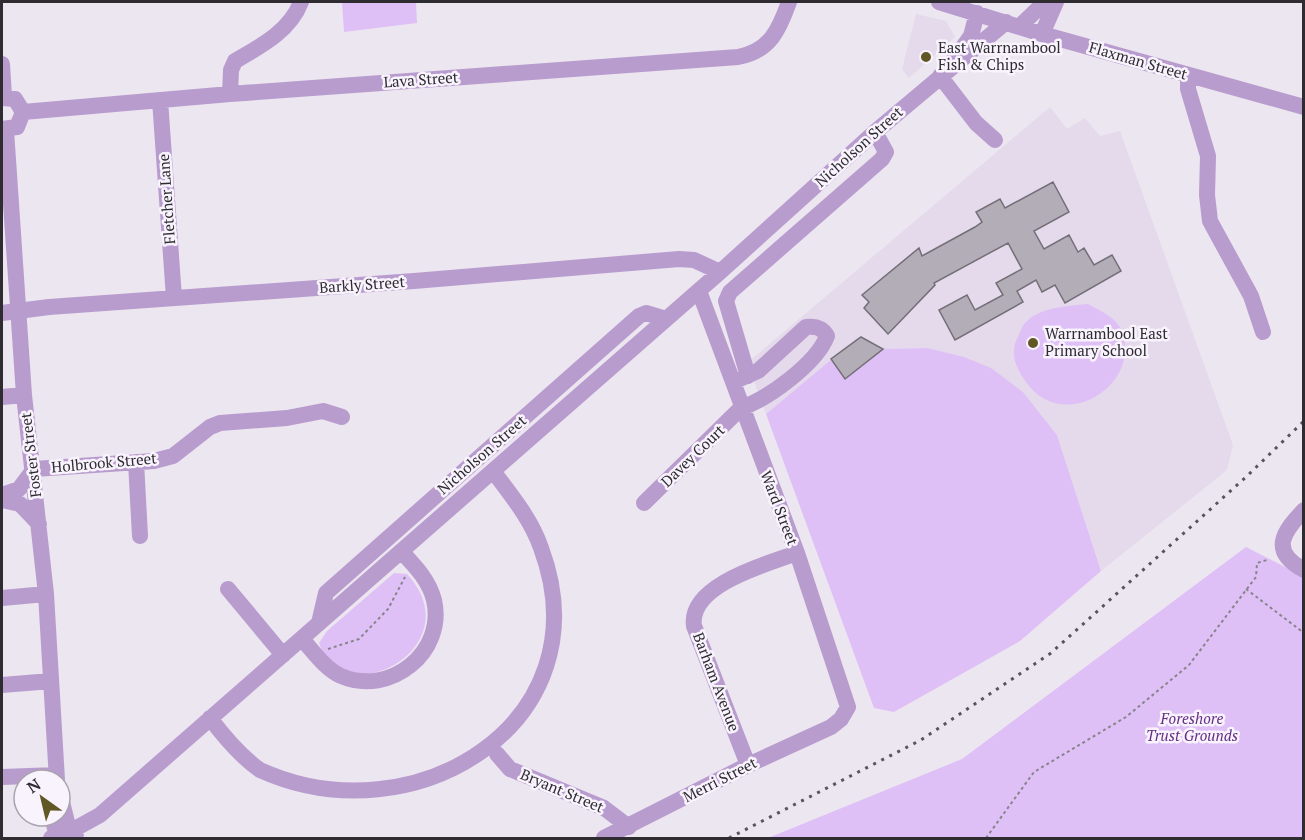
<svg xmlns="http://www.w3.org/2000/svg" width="1305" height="840" font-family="'PT Serif',serif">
  <rect width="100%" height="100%" fill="#ece6f0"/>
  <path fill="#e4daeb" d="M916 14 946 21 955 37 909 78 902 69Z
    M1050 107 1067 129 1085 118 1100 136 1120 131 1233 445 1227 470 1101 571 1057 435 1023 392 1009 382 927 348 886 349 857 338 766 414 747 363Z"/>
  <path fill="#dfc0f6" d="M342 2H416L417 23 344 32Z
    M1088 304C1100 311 1117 317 1122 332 1142 385 1063 435 1026 382 1016 368 1009 353 1018 337 1020 332 1023 324 1027 321 1041 307 1069 306 1088 304Z
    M857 338 886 349 927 348 964 357 991 368 1023 392 1057 435 1101 571 1020 641 894 712 874 708 766 414Z
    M1246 547 1303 576V838H768L962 759Z
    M394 573 407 574C473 645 345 717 319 643L327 631Z"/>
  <path fill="#b3adb7" stroke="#736e77" stroke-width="1.5" d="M1053 182 1069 212 1034 231 1044 249 1069 235 1078 252 1084 248 1094 265 1112 255 1121 271 1065 303 1055 285 1042 292 1036 280 1017 291 1023 302 955 340 939 310 967 295 975 310 1003 295 996 283 1022 269 1008 243 934 283 935 285 888 334 864 308 869 302 862 295 919 248 922 256 975 227 982 222 976 212 1000 199 1005 208Z
    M861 337 883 349 845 379 831 359Z"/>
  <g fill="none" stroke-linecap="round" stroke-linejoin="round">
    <path stroke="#88848b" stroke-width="2" stroke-dasharray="3 3" stroke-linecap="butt" d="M1246 589 1304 633
      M328 649 359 639 388 609 405 577
      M986 838 1034 772 1126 717 1189 665 1256 577 1257 563 1267 560"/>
    <path stroke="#b99cce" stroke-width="16" d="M939 2 1042 34 1304 107
      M1020 26 1045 2
      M1042 34 1056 2
      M953 61 971 36 977 13
      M2 64 4 97
      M1188 75V89L1208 156 1207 195 1210 221 1251 296 1263 332
      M940 76 976 123 995 140
      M230 94 231 70 235 61C261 46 290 31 301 2
      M2 98 15 99 23 112 17 127 2 129
      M160 100 174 298
      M23 112 230 94 738 57C770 51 779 30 789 2
      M6 130 24 395 46 594 57 780
      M2 313 49 307 414 281 679 259 694 260 720 272
      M748 376 726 301 730 292 882 159 886 152 875 132
      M2 397 24 395
      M136 462 140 536
      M2 495 19 489 34 469 154 461 173 456 210 427 220 423 287 418 323 411 342 417
      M2 500 20 504 39 524
      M644 503 741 408C768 399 817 363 827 336 822 327 815 326 806 327L758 371 733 382
      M1304 510C1283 532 1269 551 1304 570
      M228 589 283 655
      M2 598 46 594
      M319 623 326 593 639 316 646 313 666 319
      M302 639C313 651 325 669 341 676 390 697 446 652 434 600 429 580 415 566 401 551
      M2 685 51 681
      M210 718C225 738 240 756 260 770 414 840 606 722 541 548 531 519 511 495 493 471
      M497 754 510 769 604 808 629 827
      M748 765 694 626C688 585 767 564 797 553
      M2 777 56 775
      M60 794 69 830
      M52 816 56 833
      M71 831 100 815 720 272 875 132 1006 22
      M51 838 64 830 76 834
      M604 838 748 765 831 727 841 719 848 707 797 553 699 291"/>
    <path stroke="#58555a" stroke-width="3" stroke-dasharray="3 6" stroke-linecap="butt" d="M729 838 921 740 1051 653 1246 477 1304 421"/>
  </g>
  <g fill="#615825" stroke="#f9f3fe" stroke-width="2">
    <circle cx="926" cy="57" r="6"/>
    <circle cx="1033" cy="343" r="6"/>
  </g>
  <g text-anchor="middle" stroke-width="5" stroke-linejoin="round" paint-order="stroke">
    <g font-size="15" fill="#2e2c30" stroke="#f9f3fe" text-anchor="start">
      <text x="938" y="53">East Warrnambool<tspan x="938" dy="17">Fish &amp; Chips</tspan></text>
      <text x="1045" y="339">Warrnambool East<tspan x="1045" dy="17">Primary School</tspan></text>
    </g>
    <g font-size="15" fill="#2e2c30" stroke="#f9f3fe">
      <text transform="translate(1138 61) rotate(16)" y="5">Flaxman Street</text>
      <text transform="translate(421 80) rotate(-4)" y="5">Lava Street</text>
      <text transform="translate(859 147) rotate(-42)" y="5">Nicholson Street</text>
      <text transform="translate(167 199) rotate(-94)" y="5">Fletcher Lane</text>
      <text transform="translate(362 285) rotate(-4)" y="5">Barkly Street</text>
      <text transform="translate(31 455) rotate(-97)" y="5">Foster Street</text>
      <text transform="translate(482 455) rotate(-41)" y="5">Nicholson Street</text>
      <text transform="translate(693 456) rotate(-44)" y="5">Davey Court</text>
      <text transform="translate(104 463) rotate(-5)" y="5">Holbrook Street</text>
      <text transform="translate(779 508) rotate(69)" y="5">Ward Street</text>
      <text transform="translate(716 682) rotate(69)" y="5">Barham Avenue</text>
      <text transform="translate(720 780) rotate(-27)" y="5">Merri Street</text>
      <text transform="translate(562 791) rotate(23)" y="5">Bryant Street</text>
    </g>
    <g font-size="15" font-style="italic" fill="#632e83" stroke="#f9f3fe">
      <text x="1192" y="724">Foreshore<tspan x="1192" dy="17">Trust Grounds</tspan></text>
    </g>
  </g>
  <rect width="1305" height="840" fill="none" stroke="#2e2c30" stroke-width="6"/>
  <g transform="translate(42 798) rotate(326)"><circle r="28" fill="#f9f3fe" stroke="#a8a3ac" stroke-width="1.5"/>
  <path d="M0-4.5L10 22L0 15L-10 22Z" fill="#615825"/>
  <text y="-9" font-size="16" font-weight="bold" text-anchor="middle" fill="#2e2c30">N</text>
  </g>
</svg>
